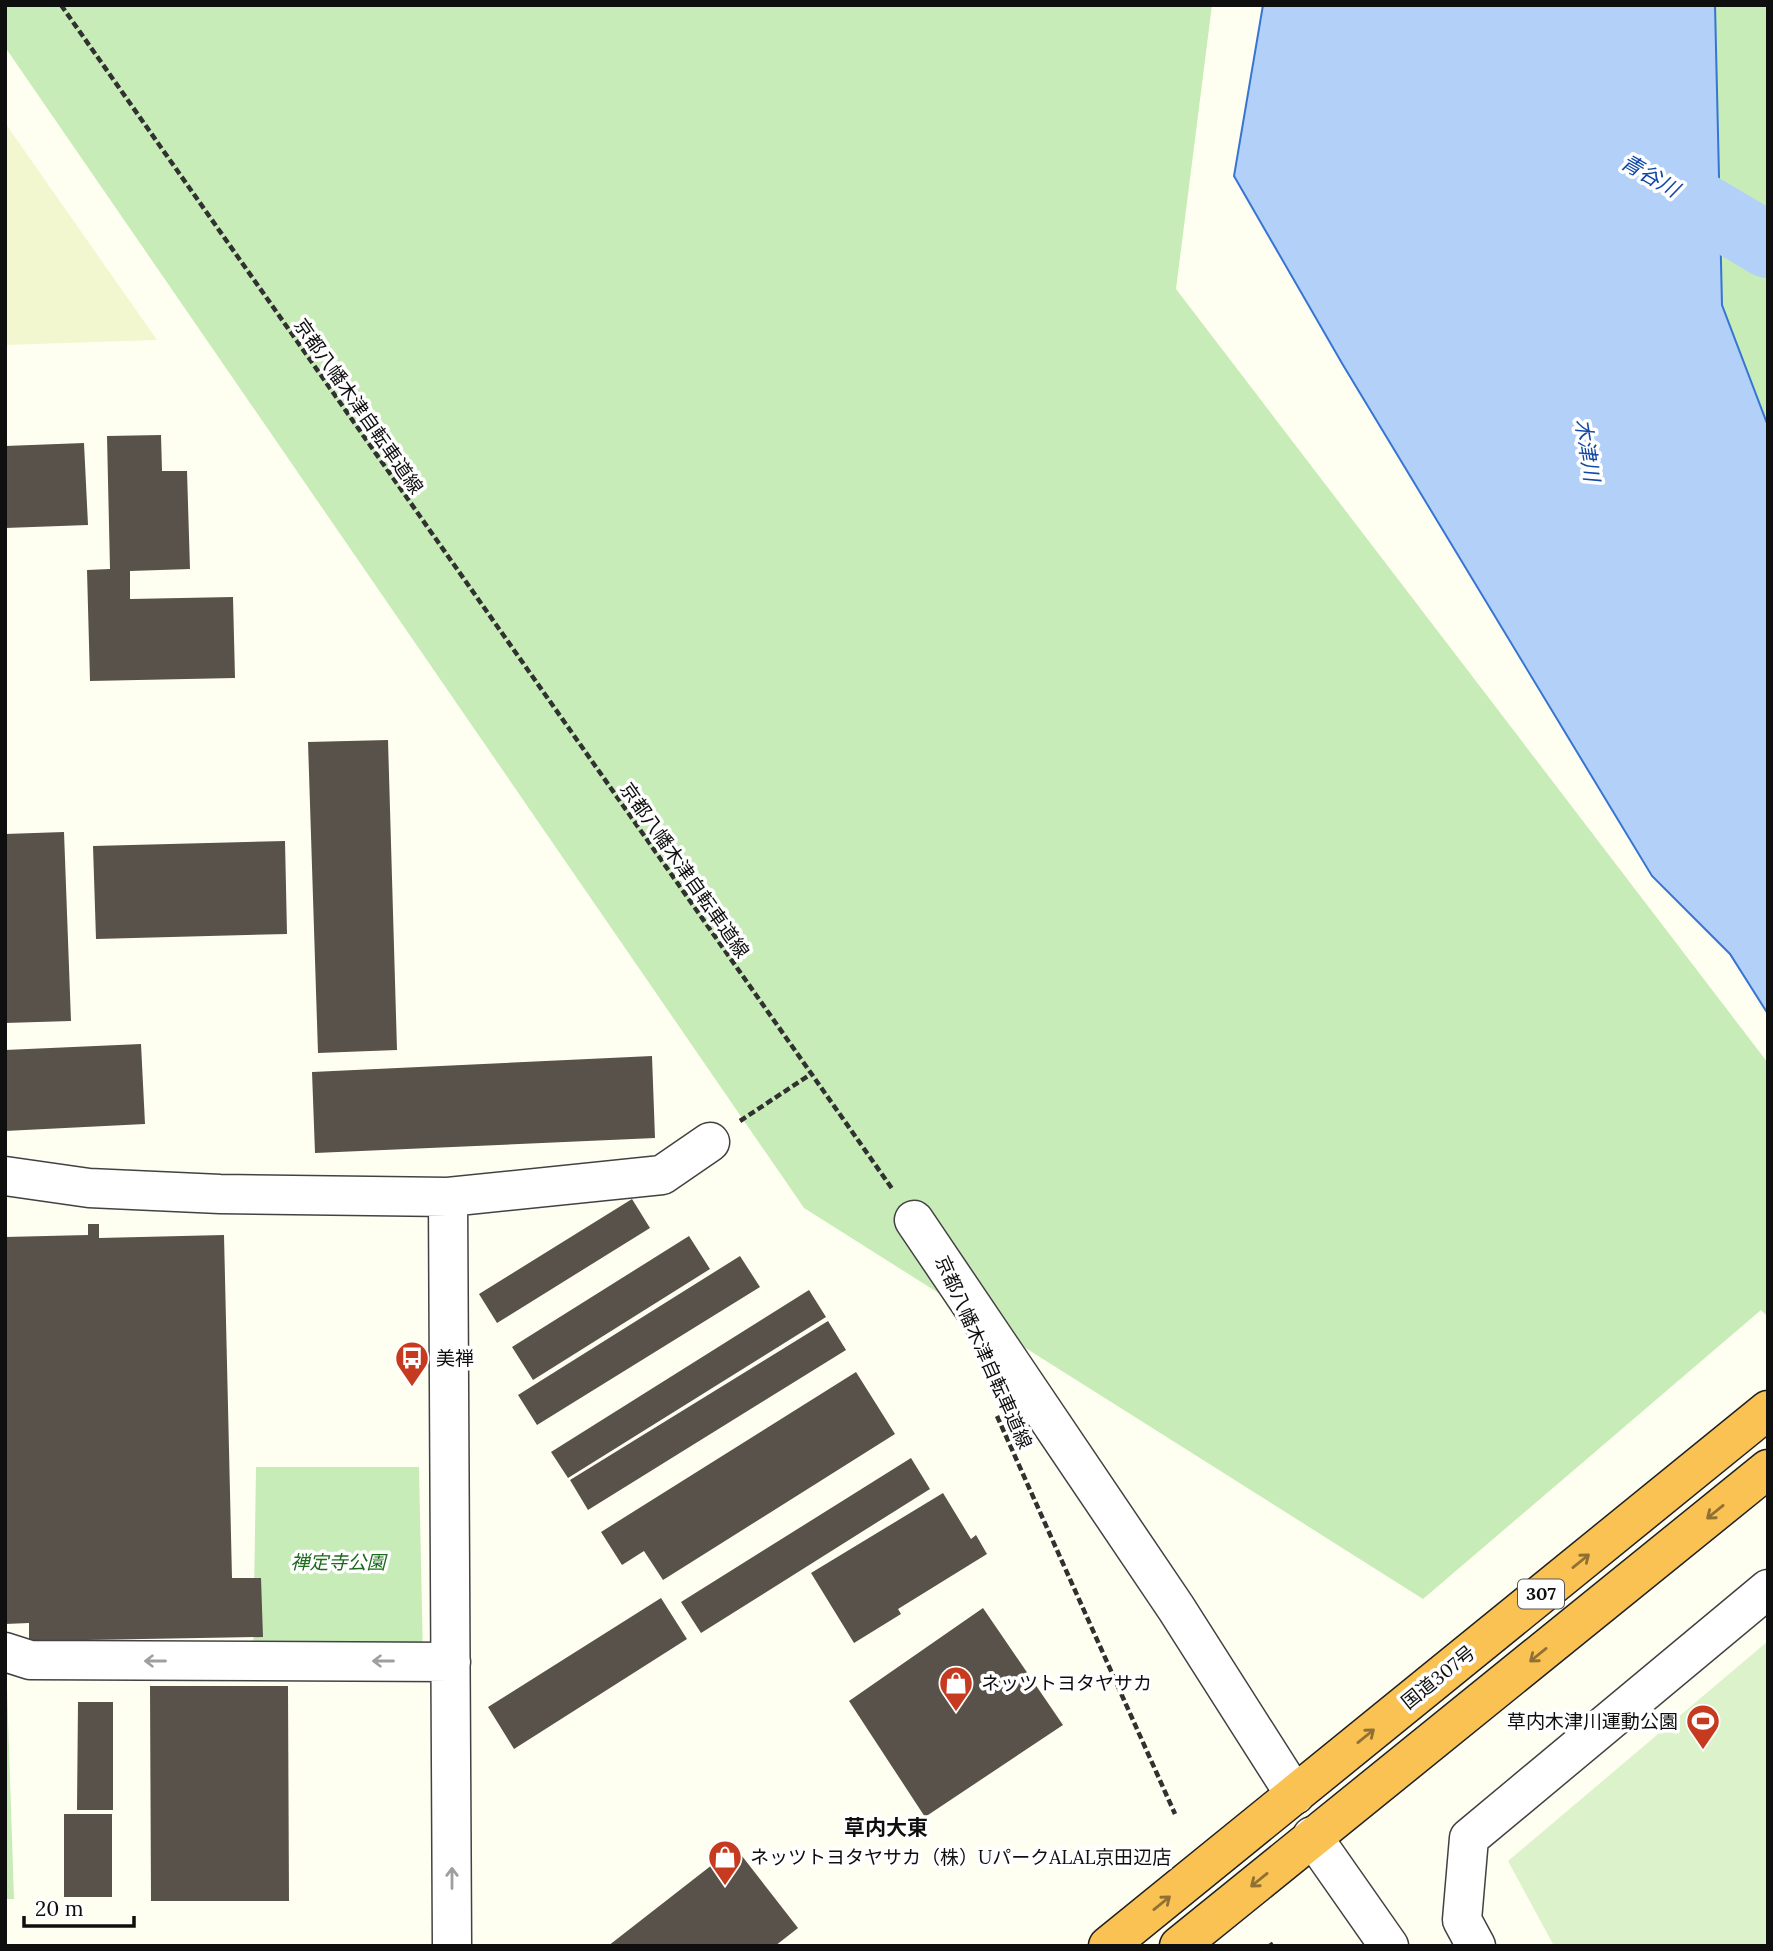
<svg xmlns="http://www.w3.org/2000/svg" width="1773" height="1951" font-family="Lora,'Noto Sans JP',serif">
  <rect width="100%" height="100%" fill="#fffff1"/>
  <path fill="#f2f7cf" d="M5 123 157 340 5 345Z"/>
  <path fill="#c8ecb8" d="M5 5H1212L1176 289 1768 1063V1317L1761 1310 1423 1599 804 1208 5 47Z
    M1715 5H1768V426L1722 305Z
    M256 1467H419L423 1659 253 1656Z
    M5 1687H7L14 1899H5Z"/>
  <path fill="#dcf2ca" d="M1768 1641V1946H1554L1508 1861Z"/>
  <path fill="#b3d0f9" stroke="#3675d3" stroke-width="2" d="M1263 5H1715L1722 305 1768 426V1014L1730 954 1652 876 1343 365 1234 176Z"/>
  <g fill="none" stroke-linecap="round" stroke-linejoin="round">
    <path stroke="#b3d0f9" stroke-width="66" d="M1642 171 1768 245"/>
  </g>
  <path fill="#58524b" d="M161 435 162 471H187L190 569 130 571V599L233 597 235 678 90 681 87 570 110 569 107 436Z
    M84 443 88 525 5 528V446Z
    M388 740 397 1050 318 1053 308 742Z
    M64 832 71 1021 5 1023V834Z
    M285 841 287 934 96 939 93 846Z
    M141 1044 145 1124 5 1131V1050Z
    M652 1056 655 1138 315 1153 312 1072Z
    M632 1199 650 1228 497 1323 479 1294Z
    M88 1224H99V1238L224 1235 232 1578H261L263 1637 29 1641V1623L5 1624V1237L88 1235Z
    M689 1236 710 1269 533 1380 512 1347Z
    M740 1256 760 1287 537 1425 518 1395Z
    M809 1290 826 1317 568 1478 551 1452Z
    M828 1321 846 1350 588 1510 570 1480Z
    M856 1372 895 1434 663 1580 644 1551 622 1565 601 1532Z
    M911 1458 930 1489 701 1633 681 1602Z
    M943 1493 971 1539 976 1535 987 1554 898 1609 901 1614 854 1643 811 1573Z
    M661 1598 687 1639 514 1749 488 1707Z
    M983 1608 1063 1725 925 1817 849 1701Z
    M150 1686H288L289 1901H151Z
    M78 1702H113V1810H77Z
    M64 1814H112V1897H64Z
    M735 1847 798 1928 775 1946H608Z"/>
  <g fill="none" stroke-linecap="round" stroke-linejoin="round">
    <g stroke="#424242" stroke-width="41">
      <path id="minor" d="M5 1176 89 1188 220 1194 448 1197 662 1175 710 1142
        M448 1197 452 1946
        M914 1220 1176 1608 1295 1795
        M5 1652 30 1660 451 1662
        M1312 1836 1389 1946
        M1476 1946 1462 1920 1469 1838 1768 1589"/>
    </g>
    <g stroke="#202020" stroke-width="41">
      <path id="highway" d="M1108 1946 1768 1410
        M1179 1946 1768 1469"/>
    </g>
    <path stroke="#313131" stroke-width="4.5" stroke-dasharray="7 3.5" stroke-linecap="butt" d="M61 5 893 1190
      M740 1121 811 1074
      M997 1416 1175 1814
      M1270 1943 1272 1946"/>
    <use href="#minor" stroke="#fff" stroke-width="38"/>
    <use href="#highway" stroke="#fac153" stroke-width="38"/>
  </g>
  <defs><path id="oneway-shaft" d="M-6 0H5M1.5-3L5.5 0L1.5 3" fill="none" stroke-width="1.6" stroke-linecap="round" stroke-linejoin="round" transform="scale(1.75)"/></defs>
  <g stroke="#907134">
    <use href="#oneway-shaft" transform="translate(1715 1512) rotate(141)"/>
    <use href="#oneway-shaft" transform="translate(1581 1561) rotate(-39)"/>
    <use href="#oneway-shaft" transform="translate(1538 1655) rotate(141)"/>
    <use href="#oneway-shaft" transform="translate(1366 1736) rotate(-39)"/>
    <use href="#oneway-shaft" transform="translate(1259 1880) rotate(141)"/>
    <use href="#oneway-shaft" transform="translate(1162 1903) rotate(-39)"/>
  </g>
  <g stroke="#9f9f9f">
    <use href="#oneway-shaft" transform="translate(155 1661) rotate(-180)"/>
    <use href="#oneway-shaft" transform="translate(383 1661) rotate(-180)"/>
    <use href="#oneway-shaft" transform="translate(452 1878) rotate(-90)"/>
  </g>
  <defs>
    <g id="bus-pin" transform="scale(1.75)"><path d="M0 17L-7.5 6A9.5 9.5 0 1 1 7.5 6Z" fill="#c63a20" stroke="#fff"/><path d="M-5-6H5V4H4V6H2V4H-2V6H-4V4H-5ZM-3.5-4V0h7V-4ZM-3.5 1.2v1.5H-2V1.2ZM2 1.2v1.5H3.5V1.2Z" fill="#fff"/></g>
    <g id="shop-pin" transform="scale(1.75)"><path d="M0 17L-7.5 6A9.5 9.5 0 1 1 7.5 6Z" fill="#c63a20" stroke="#fff"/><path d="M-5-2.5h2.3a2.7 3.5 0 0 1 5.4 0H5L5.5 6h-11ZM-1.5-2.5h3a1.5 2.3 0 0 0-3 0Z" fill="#fff"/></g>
    <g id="stadium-pin" transform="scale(1.75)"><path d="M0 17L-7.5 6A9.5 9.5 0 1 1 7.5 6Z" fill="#c63a20" stroke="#fff"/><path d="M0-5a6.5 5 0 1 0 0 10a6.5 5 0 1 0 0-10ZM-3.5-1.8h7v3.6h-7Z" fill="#fff"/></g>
  </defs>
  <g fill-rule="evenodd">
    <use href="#bus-pin" x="412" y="1358"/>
    <use href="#shop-pin" x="956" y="1683"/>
    <use href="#stadium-pin" x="1703" y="1721"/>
    <use href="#shop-pin" x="725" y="1857"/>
  </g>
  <g text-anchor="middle" stroke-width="7" stroke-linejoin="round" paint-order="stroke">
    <rect fill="#fff" stroke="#575757" stroke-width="2" x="1518" y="1579.5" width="46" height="29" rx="5"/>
    <g font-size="18" font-weight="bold" fill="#0f0f0f">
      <text x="1541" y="1600">307</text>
    </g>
    <g font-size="19" fill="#0f0f0f" stroke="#fff">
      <text transform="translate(359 406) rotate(55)" y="7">京都八幡木津自転車道線</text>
      <text transform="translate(685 870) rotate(55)" y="7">京都八幡木津自転車道線</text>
      <text transform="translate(984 1352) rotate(66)" y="7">京都八幡木津自転車道線</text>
      <text transform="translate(1438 1677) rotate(-39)" y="7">国道307号</text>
    </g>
    <g font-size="19" fill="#0f0f0f" stroke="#fff" text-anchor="start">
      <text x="436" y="1365">美禅</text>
      <text x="981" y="1690">ネッツトヨタヤサカ</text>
      <text x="1678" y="1728" text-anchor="end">草内木津川運動公園</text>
      <text x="750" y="1864">ネッツトヨタヤサカ（株）UパークALAL京田辺店</text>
    </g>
    <g font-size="19" font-style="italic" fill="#1c6a1b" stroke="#fff">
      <text x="338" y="1569">禅定寺公園</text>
    </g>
    <g font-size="21" font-style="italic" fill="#1248a7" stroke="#fff">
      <text transform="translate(1650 176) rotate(30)" y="7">青谷川</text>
      <text transform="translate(1587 450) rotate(81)" y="7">木津川</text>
    </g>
    <g font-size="21" font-weight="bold" fill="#0f0f0f" stroke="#fff">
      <text x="886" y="1835">草内大東</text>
    </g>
  </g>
  <rect width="1773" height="1951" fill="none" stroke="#0f0f0f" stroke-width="14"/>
  <path d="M24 1916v10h110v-10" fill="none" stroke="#0f0f0f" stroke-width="3.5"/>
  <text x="35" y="1916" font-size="21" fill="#0f0f0f" stroke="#ffffff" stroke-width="5" paint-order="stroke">20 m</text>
</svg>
